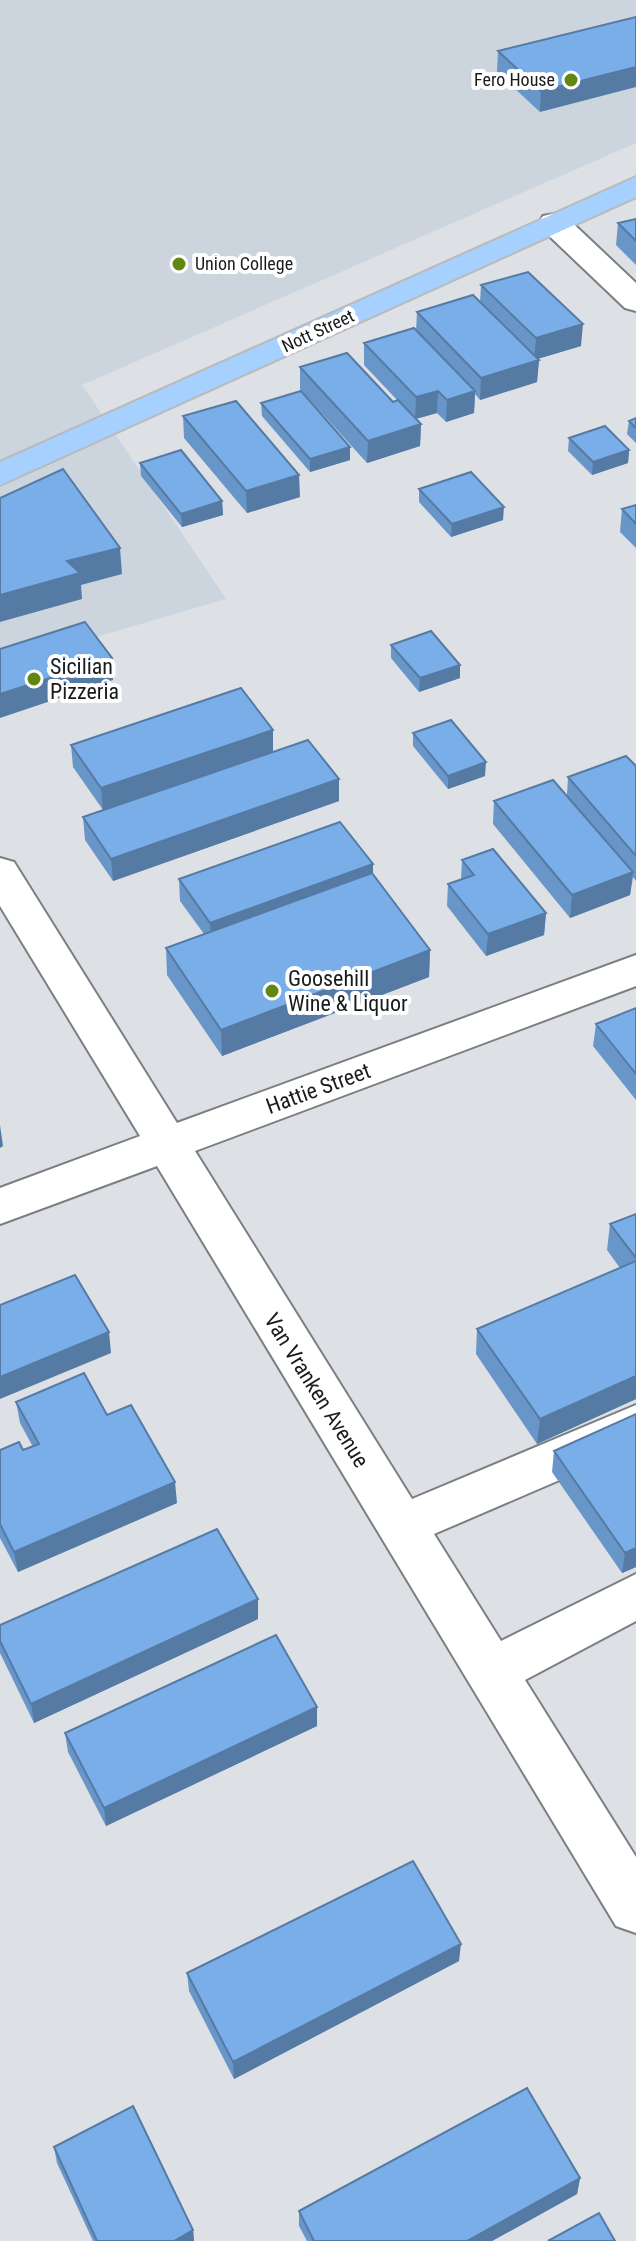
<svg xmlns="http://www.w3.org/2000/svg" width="636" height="2241" font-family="'Roboto Condensed',sans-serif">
  <rect width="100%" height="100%" fill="#dde0e4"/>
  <path fill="#ccd4de" d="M0 0H636V143L82 385 226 599 0 665Z"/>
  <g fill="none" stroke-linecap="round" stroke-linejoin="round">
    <g stroke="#7c7f82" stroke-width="4">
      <path id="minor" d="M554 214 565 216 636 283V311L625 308 543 230 539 223 543 216Z
        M0 858 14 862 177 1123 636 955V986L195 1151 412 1499 636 1405V1447L434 1534 501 1641 636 1574V1621L525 1680 636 1857V1933L616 1926 157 1166 0 1224V1188L140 1136 0 906Z"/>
    </g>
    <g stroke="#bababb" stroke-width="4">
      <path id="major" d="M636 177V197L0 485V462Z"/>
    </g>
    <use href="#minor" fill="#fff" fill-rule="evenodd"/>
    <use href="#major" fill="#a6d0fe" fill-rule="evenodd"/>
  </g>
  <path fill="#6996c8" d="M636 17 540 112 497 72 498 51Z
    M636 219V265L616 245 618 223Z
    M481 285 581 346 537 359 539 360 537 382 480 400 475 394 474 413 446 422 437 413 416 419 421 424 420 446 367 463 300 389V367L393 402 398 401 364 365V343L416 331 417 312 480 302Z
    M261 403 350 460 310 472 262 416Z
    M183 416 300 497 247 513 184 438Z
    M636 418V443L627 434 629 421Z
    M569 438 629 450 628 463 592 475 568 451Z
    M140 463 222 501 223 515 182 527 141 476Z
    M419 489 503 520 451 537 419 502Z
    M636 505V548L620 532 622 509Z
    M391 645 460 678 419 692 391 658Z
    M273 730V752L339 801 113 881 85 840 83 817 103 810 73 767 71 745Z
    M413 733 485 776 448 789 413 746Z
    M636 766V881L633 877 630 895 570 918 493 824 494 801 567 795 568 777Z
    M462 860 546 913 544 935 486 956 447 906 448 884 461 879Z
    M373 875 430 950 429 977 222 1056 167 975 166 948 204 934 180 901 179 879Z
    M636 1008V1100L593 1046 596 1024Z
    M636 1214V1399L537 1444 476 1354 477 1329 620 1268 607 1250 610 1224Z
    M16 1402 107 1415 177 1503 18 1572 0 1538V1450H23L33 1447 20 1423Z
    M554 1451 636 1567 622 1573 552 1472Z
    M258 1599V1619L34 1723 0 1653V1625Z
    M317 1726 106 1826 68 1752 65 1733Z
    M459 1961 234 2079 189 1991 187 1973Z
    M54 2147 193 2230 194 2241H93L57 2163Z
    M580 2178 577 2194 492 2241H307L299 2226V2211Z"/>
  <path fill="#557aa3" d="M636 67V87L540 112 541 91Z
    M583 324 581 346 534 360 536 338Z
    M539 360 537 382 480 400 481 378Z
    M438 391 437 413 415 419 416 397Z
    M475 391 474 413 446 422 447 400Z
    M421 424 420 446 367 463 368 441Z
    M350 447V460L310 472V459Z
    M629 450 628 463 592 475 593 462Z
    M299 475 300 497 247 513 246 491Z
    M222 501 223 515 182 527 181 514Z
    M504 507 503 520 451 537 452 524Z
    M120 548 122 574 81 585 82 599 0 622V595L67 561Z
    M112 658 113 680 0 718V694Z
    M460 665V678L419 692 420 678Z
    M273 730V752L103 811 101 788Z
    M486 762 485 776 448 789V776Z
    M339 779V801L113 881 111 859Z
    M373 864V886L211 945 210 923Z
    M633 872 630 895 570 918 572 895Z
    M546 913 544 935 486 956 488 934Z
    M430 950 429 977 222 1056 221 1030Z
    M0 1125 3 1146 0 1148Z
    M109 1332 111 1353 0 1399V1377Z
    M636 1376V1399L537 1444 540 1419Z
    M175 1482 177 1503 18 1572 14 1552Z
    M636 1548V1567L622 1573 625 1553Z
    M258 1599V1619L34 1723 31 1704Z
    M317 1707V1726L106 1826 104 1808Z
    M461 1944 459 1961 234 2079 233 2062Z
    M580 2178 577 2194 492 2241H467Z
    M193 2230 194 2241H174Z"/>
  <path fill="#7aaee9" stroke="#557aa3" stroke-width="2" d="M636 17V67L541 91 498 51Z
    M636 219V241L618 223Z
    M528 272 583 324 536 338 481 285Z
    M473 295 539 360 481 378 417 312Z
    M414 328 475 391 447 400 438 391 416 397 364 343Z
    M347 353 393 402 398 400 421 424 368 441 300 367Z
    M301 391 350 447 310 459 261 403Z
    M236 401 299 475 246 491 183 416Z
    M636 418V428L629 421Z
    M605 426 629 450 593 462 569 438Z
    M181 450 222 501 181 514 140 463Z
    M63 469 120 548 67 561 80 573 0 595V498Z
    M471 472 504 507 452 524 419 489Z
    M636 505V524L622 509Z
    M85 622 112 658 0 694V649Z
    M431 631 460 665 420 678 391 645Z
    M241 688 273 730 101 788 71 745Z
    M451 720 486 762 448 776 413 733Z
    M308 740 339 779 111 859 83 817Z
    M626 756 636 766V856L568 777Z
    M553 780 633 872 572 895 494 801Z
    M340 822 373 864 210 923 179 879Z
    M493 849 546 913 488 934 448 884 474 875 462 860Z
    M372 873 430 950 221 1030 166 948Z
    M636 1008V1074L596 1024Z
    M636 1214V1258L610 1224Z
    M636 1261V1376L540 1419 477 1329Z
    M75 1275 109 1332 0 1377V1305Z
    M84 1373 107 1415 131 1405 175 1482 14 1552 0 1524V1450L19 1442 23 1450 39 1444 16 1402Z
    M636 1414V1548L625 1553 554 1451Z
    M217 1529 258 1599 31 1704 0 1641V1625Z
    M276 1635 317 1707 104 1808 65 1733Z
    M413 1861 461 1944 233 2062 187 1973Z
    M527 2088 580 2178 467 2241H314L299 2211Z
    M133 2106 193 2230 174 2241H97L54 2147Z
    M599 2213 615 2241H548Z"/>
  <g fill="#5f8711" stroke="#fff" stroke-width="3">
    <circle cx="571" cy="80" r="8"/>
    <circle cx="179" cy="264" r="8"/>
    <circle cx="34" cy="679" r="8"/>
    <circle cx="272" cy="991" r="8"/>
  </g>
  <g text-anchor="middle" stroke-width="8" stroke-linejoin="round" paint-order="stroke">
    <g font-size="18" fill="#181a1b" stroke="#fff" text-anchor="end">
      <text x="555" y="86">Fero House</text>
      <text x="195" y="270" text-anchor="start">Union College</text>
    </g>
    <g font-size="18" fill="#181a1b" stroke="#fff">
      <text transform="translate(318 331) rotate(-25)" y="6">Nott Street</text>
    </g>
    <g font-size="22" fill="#181a1b" stroke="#fff" text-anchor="start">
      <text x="50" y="674">Sicilian<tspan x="50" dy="25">Pizzeria</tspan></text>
      <text x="288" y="986">Goosehill<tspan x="288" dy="25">Wine &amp; Liquor</tspan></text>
    </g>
    <g font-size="22" fill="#181a1b" stroke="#fff">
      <text transform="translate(318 1088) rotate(-20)" y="8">Hattie Street</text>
      <text transform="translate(317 1390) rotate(58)" y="8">Van Vranken Avenue</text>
    </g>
  </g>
</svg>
